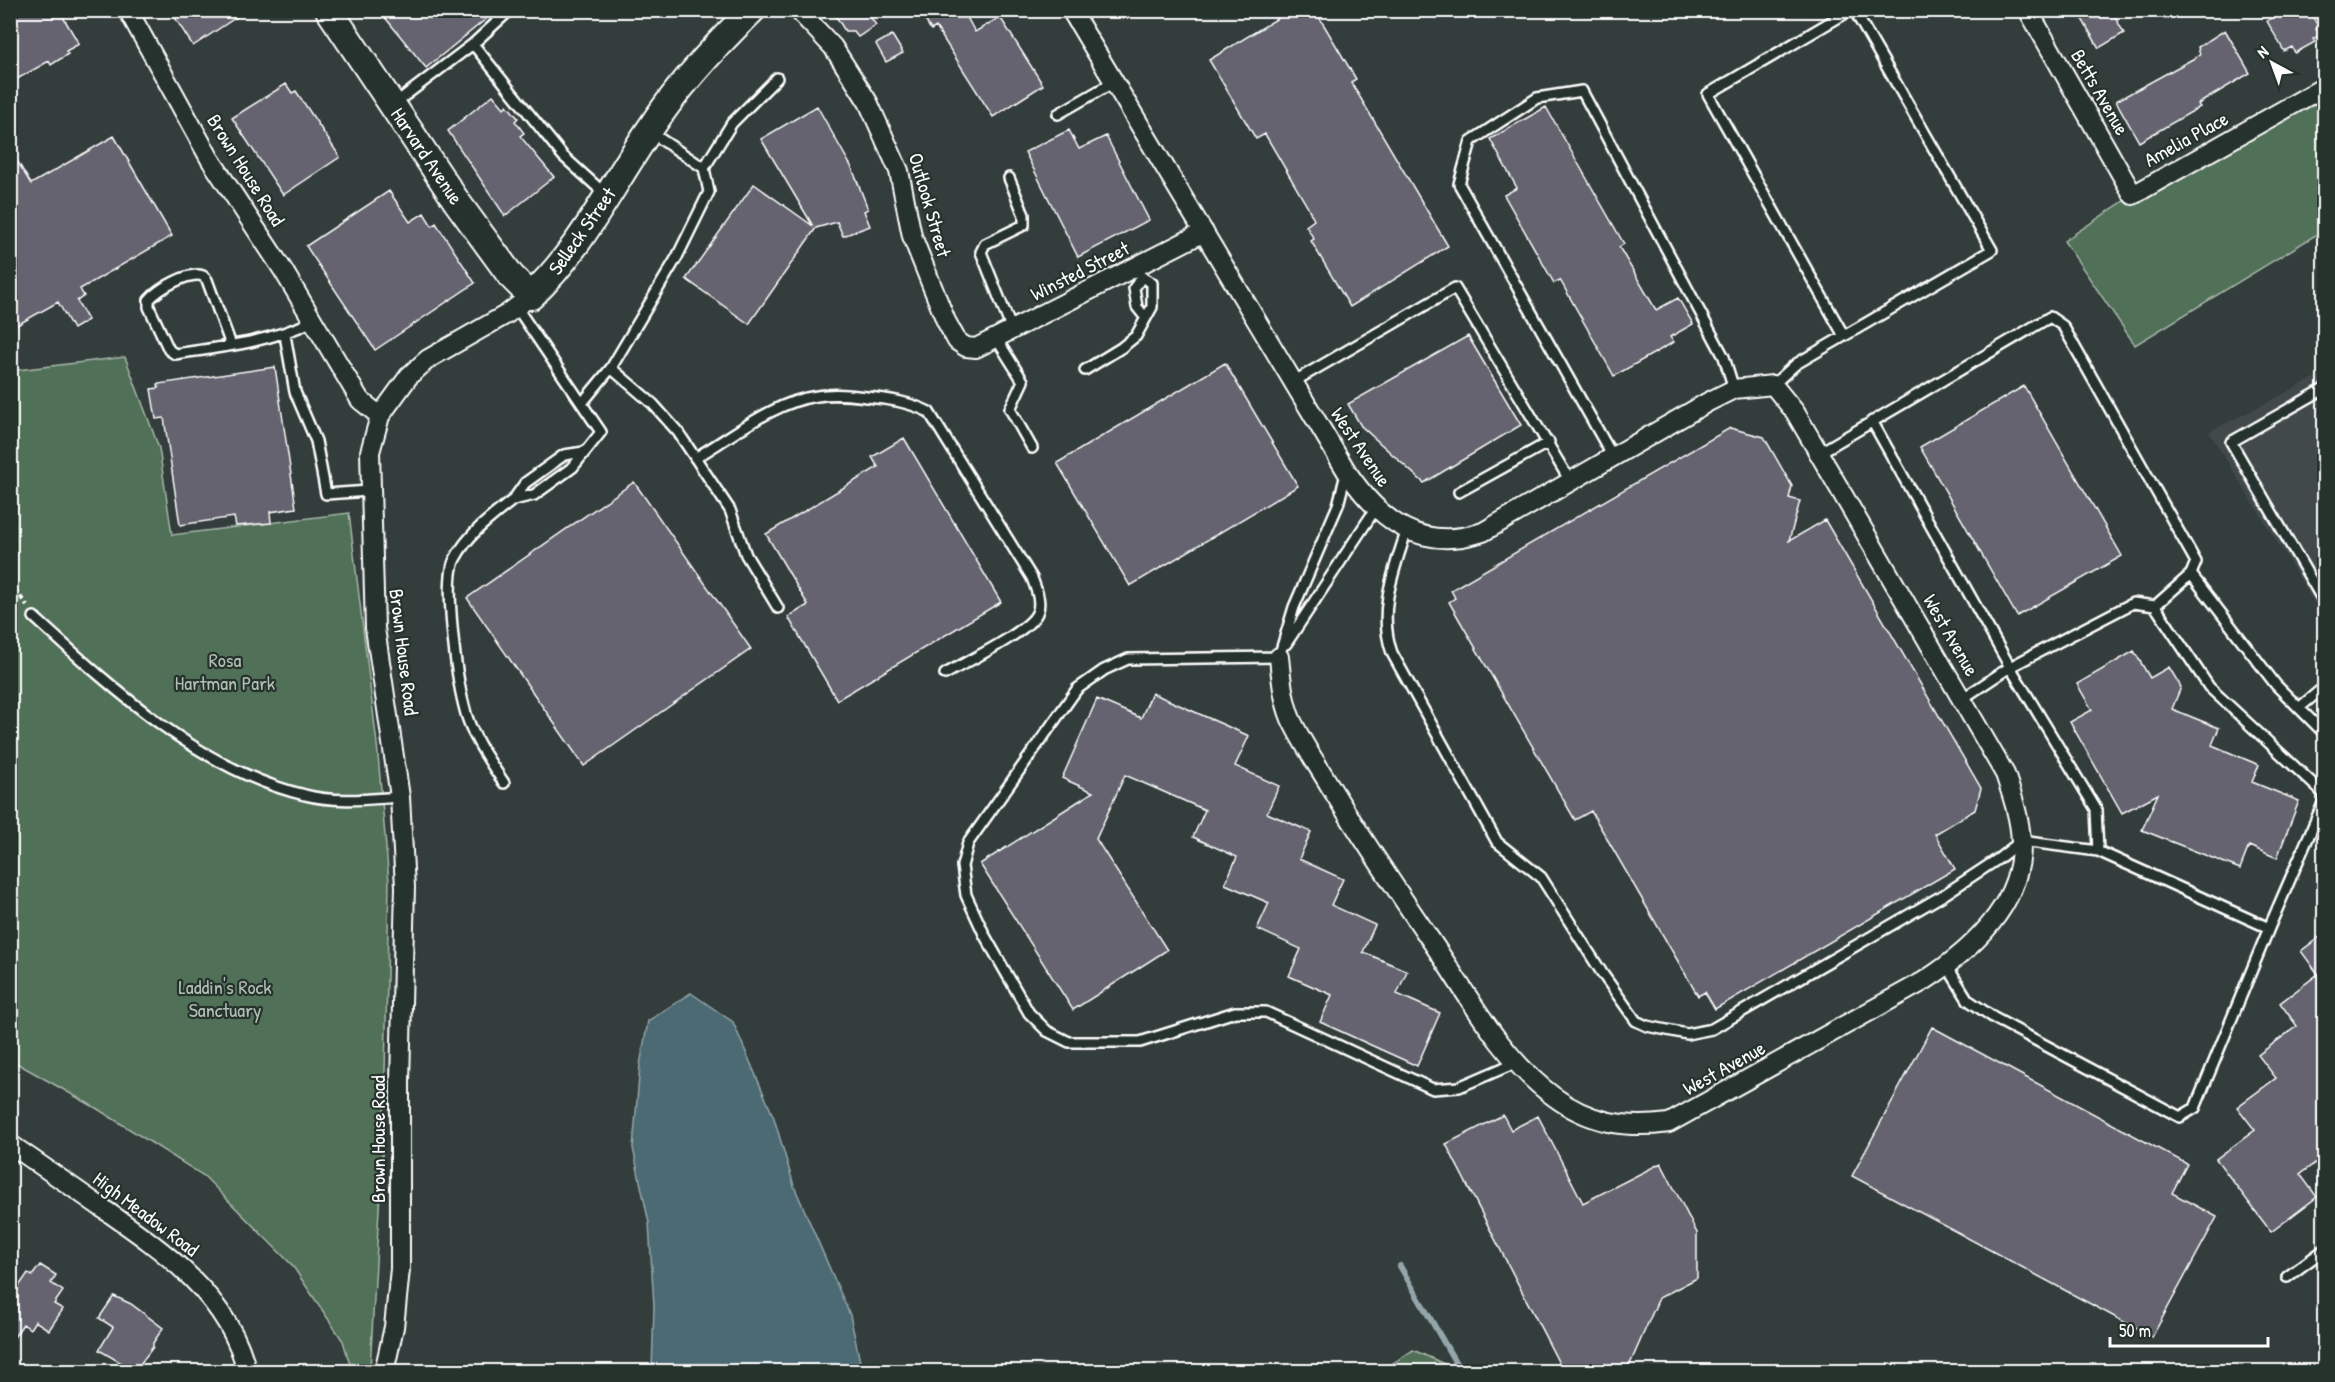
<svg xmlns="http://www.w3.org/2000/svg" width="2335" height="1382" font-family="'Patrick Hand',sans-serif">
  <rect width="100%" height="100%" fill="#333d3b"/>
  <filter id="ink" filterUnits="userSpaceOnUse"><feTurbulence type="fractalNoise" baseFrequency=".0167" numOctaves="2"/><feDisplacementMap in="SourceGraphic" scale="12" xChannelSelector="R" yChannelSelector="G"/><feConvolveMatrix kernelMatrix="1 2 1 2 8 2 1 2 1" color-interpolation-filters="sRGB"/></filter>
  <g filter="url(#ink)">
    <path fill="#42494b" d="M2324 373V618L2209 432Z"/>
    <path fill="#517058" stroke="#a8b8ac" stroke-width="1.5" d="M2324 86V230L2135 345 2064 241 2133 195Z
      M125 357 159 448 172 535 349 513 377 744 389 882 384 1121 370 1369 352 1371 343 1341 292 1265 204 1176 96 1108 11 1060 10 371Z
      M1413 1350 1460 1371H1381Z"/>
    <path fill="#4c6b73" stroke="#94a6ab" stroke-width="1.5" d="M691 993 733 1022 774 1118 794 1186 850 1315 862 1371 652 1370 654 1306 649 1223 633 1148 640 1065 648 1021Z"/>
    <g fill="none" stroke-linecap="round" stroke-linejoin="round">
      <path stroke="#94a6ab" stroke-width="6" d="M1400 1266 1461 1372"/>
    </g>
    <path fill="#666471" stroke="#fff" stroke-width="1.5" d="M10 10H59L79 44 66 51 68 54 51 65 49 61 10 83Z
      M170 10H247L193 46Z
      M379 10H497L426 68Z
      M832 10H875L869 15 876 25 858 37 853 31H845Z
      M919 10H963L975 32 1000 17 1043 85 993 117 936 27 931 30Z
      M1291 10H1315L1356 79 1351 82 1448 246 1350 307 1311 241 1314 239 1306 226 1314 220 1307 206 1265 134 1256 139 1209 60Z
      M2097 10H2111L2124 33 2099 48 2082 19Z
      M2285 10H2309L2319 28 2316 29 2320 35 2313 39 2315 42 2295 53 2292 47 2284 51 2267 21Z
      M2225 30 2250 73 2198 104 2200 107 2139 142 2116 101 2200 55 2198 47Z
      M892 35 903 53 886 62 876 44Z
      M286 84 292 93 296 91 340 157 283 195 232 118Z
      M493 95 504 108 507 105 518 118 515 121 524 133 520 136 554 177 505 216 448 131Z
      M817 106 852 168 868 209 864 211 870 226 843 236 837 222 816 228 749 324 686 279 754 184 813 226 761 139Z
      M1546 107 1624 244 1619 247 1656 310 1678 298 1693 324 1670 337 1674 342 1614 376 1560 280 1554 283 1504 195 1517 188 1490 139Z
      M1069 130 1079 149 1106 136 1149 220 1078 257 1025 152Z
      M114 136 172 236 80 289 84 296 77 301 88 320 73 329 58 302 10 329V149L31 184Z
      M389 191 410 222 424 213 432 226 436 223 475 283 375 350 306 246Z
      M1468 336 1521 425 1424 483 1361 426 1348 404Z
      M1225 363 1298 486 1130 586 1057 463Z
      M275 367 296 508 270 512 271 523 236 526 234 517 180 525 164 418 156 419 151 389 159 388 158 384Z
      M2024 386 2122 556 2017 616 1920 447Z
      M1730 428 1764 437 1792 486 1789 498 1800 501 1789 541 1825 520 1981 788 1975 810 1935 834 1955 869 1715 1009 1705 992 1698 996 1591 811 1575 820 1449 602 1455 598 1451 590Z
      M904 438 1001 602 837 700 788 617 808 605 766 534 878 467 872 457Z
      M634 482 751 649 584 766 467 598Z
      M2134 651 2150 678 2169 667 2181 687 2172 709 2219 728 2212 745 2259 765 2252 782 2299 801 2277 858 2249 846 2240 869 2142 830 2158 794 2122 813 2070 722 2092 710 2077 684Z
      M1152 693 1249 736 1235 766 1279 786 1267 813 1311 832 1299 859 1343 879 1331 905 1375 925 1363 952 1407 971 1397 994 1440 1013 1417 1066 1320 1022 1332 995 1289 976 1301 949 1257 929 1269 903 1225 884 1237 857 1193 837 1205 810 1125 775 1096 839 1167 950 1073 1010 980 864 1093 792 1062 778 1097 699 1141 718Z
      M2325 933V1156L2300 1174 2317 1197 2271 1232 2216 1159 2255 1130 2237 1107 2276 1078 2258 1055 2297 1026 2280 1003 2318 974 2301 951Z
      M1932 1027 2187 1164 2172 1193 2217 1217 2152 1337 1852 1176Z
      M1503 1115 1511 1130 1538 1116 1583 1203 1661 1163 1697 1233V1278L1659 1298 1627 1371H1563L1446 1144Z
      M40 1265 56 1275 51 1283 63 1291 54 1304 63 1309 49 1330 35 1321 30 1329 23 1324 10 1343V1299L28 1273 32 1276Z
      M114 1296 131 1304 163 1328 153 1343V1347L135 1371 99 1350 113 1327 99 1318Z"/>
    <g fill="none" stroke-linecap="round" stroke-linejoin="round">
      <g stroke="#fff" stroke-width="14">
        <path id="lane" d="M473 44 563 156 605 194
          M394 104 473 44 510 10
          M1058 114 1114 82
          M650 132 704 168 732 123 777 78
          M1009 178 1024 215V225L985 244 981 252 1012 330
          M1142 277 1134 288 1137 307 1145 317
          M517 308 601 432 573 467 534 495 513 500 525 483 564 455 584 452
          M285 335 295 392 316 441 326 494 369 491
          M1844 336 1708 94 1851 10
          M996 338 1023 381 1010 409 1032 448
          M231 345 207 280 203 276C189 271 158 289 149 300V307L169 350 175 354C222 347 270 342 313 321
          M611 368 653 404 678 432 730 510 746 555 778 608
          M1085 370 1121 348 1136 336 1152 307V283L1142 277 1138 268
          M1293 382 1455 288 1570 481
          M1773 385 1796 364 1992 250 1854 10
          M2324 389 2231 442 2324 602
          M583 402 611 368 677 257 709 192 704 168
          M1819 453 2050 317 2063 326 2196 562 2191 574 2155 606
          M1613 457 1459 184 1471 141 1537 98 1582 91 1724 357 1734 389
          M695 458C733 436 773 402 817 396 834 393 851 395 867 397 889 399 909 402 929 412L1032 578C1036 589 1042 602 1037 613 1029 632 964 663 945 674
          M1459 492 1549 442
          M1407 529C1394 571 1377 610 1392 653L1497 842 1541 877 1602 973 1636 1021 1647 1026 1687 1034 1712 1029 1945 894 1998 859 2021 841 2098 851 2096 809 2010 667 1872 421
          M2191 574 2276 685 2324 733
          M34 617C111 687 201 771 305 795 336 803 369 799 400 797
          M1286 644 1376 508
          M1279 657 1128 659 1104 670 1077 689 968 843 962 866 966 895 985 936 1029 1013 1047 1031 1069 1042H1140L1235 1012H1266L1433 1089 1459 1087 1515 1063
          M1279 657 1294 607 1338 505 1346 474
          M1962 699 2010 667 2133 603 2155 606 2209 687 2324 794
          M2299 708 2324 687
          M504 783C488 759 470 734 464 706 457 679 443 581 455 559 468 534 491 517 513 500
          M2098 851 2269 928 2324 801
          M1947 966 1968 1000 1994 1018 2180 1117 2195 1108 2269 928
          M2287 1277 2324 1250"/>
      </g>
      <g stroke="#fff" stroke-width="22">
        <path id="street" d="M128 10 210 159 283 270 360 400 380 416
          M798 10 833 47 868 102 899 171 912 236 946 321 957 341 966 347 976 348 1204 232
          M1071 10 1347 472C1381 522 1421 552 1483 532L1708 402 1734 389 1773 385 1795 412 2005 774C2012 795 2020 818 2021 841 2023 904 1972 950 1924 981L1669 1123C1626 1129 1589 1123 1553 1096 1500 1057 1467 993 1430 939 1396 889 1362 839 1330 786 1317 764 1302 743 1291 719 1283 700 1281 677 1279 657
          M2028 10 2133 195 2324 87
          M10 1144C42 1166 74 1188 105 1210 164 1251 230 1297 247 1372
          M384 1372 394 1327 400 1269V1082L405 887 400 797 375 628 370 452 380 416 409 376 428 359 507 314 531 296"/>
      </g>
      <g stroke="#fff" stroke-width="30">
        <path id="secondary" d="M329 10 457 202 511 276 531 296C581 249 610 188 648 132 677 87 713 48 752 10"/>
      </g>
      <path stroke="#fff" stroke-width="4" stroke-dasharray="4.5 4.5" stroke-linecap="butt" d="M10 582 27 606"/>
      <use href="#lane" stroke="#26332d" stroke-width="9"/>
      <use href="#street" stroke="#26332d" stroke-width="18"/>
      <use href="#secondary" stroke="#26332d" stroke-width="26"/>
    </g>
  </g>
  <g text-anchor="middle" stroke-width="4.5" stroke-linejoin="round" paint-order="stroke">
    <g font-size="20" fill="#fff" stroke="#26332d">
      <text transform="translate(2100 92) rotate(60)" y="7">Betts Avenue</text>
      <text transform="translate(2186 139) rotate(-29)" y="7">Amelia Place</text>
      <text transform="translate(427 156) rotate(56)" y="7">Harvard Avenue</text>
      <text transform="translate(246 170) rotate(58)" y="7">Brown House Road</text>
      <text transform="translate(930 205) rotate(74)" y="7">Outlook Street</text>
      <text transform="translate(582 231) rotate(-55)" y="7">Selleck Street</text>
      <text transform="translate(1080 271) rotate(-27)" y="7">Winsted Street</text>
      <text transform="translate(1361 447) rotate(56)" y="7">West Avenue</text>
      <text transform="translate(1951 635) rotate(60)" y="7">West Avenue</text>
      <text transform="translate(404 652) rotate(83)" y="7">Brown House Road</text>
      <text transform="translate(1724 1068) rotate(-29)" y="7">West Avenue</text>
      <text transform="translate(378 1139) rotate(-90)" y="7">Brown House Road</text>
      <text transform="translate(146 1214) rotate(37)" y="7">High Meadow Road</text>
    </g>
    <g font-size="20" fill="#b1bfb4" stroke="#26332d">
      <text x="225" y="667">Rosa<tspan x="225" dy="23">Hartman Park</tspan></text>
      <text x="225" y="994">Laddin's Rock<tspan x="225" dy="23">Sanctuary</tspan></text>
    </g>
  </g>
  <rect width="2335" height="1382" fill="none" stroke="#26332d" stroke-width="36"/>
  <rect x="18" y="18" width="2299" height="1346" fill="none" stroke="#fff" stroke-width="2" filter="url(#ink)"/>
  <g transform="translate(2272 63) rotate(319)" stroke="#26332d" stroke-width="4.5" paint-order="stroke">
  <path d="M0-4.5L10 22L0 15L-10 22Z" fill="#ffffff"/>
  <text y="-9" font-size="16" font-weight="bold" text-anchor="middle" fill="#ffffff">N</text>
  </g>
  <path d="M2110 1337v9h158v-9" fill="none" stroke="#ffffff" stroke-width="3"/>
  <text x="2119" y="1337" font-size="18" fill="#ffffff" stroke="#26332d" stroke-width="4.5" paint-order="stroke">50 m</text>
</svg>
